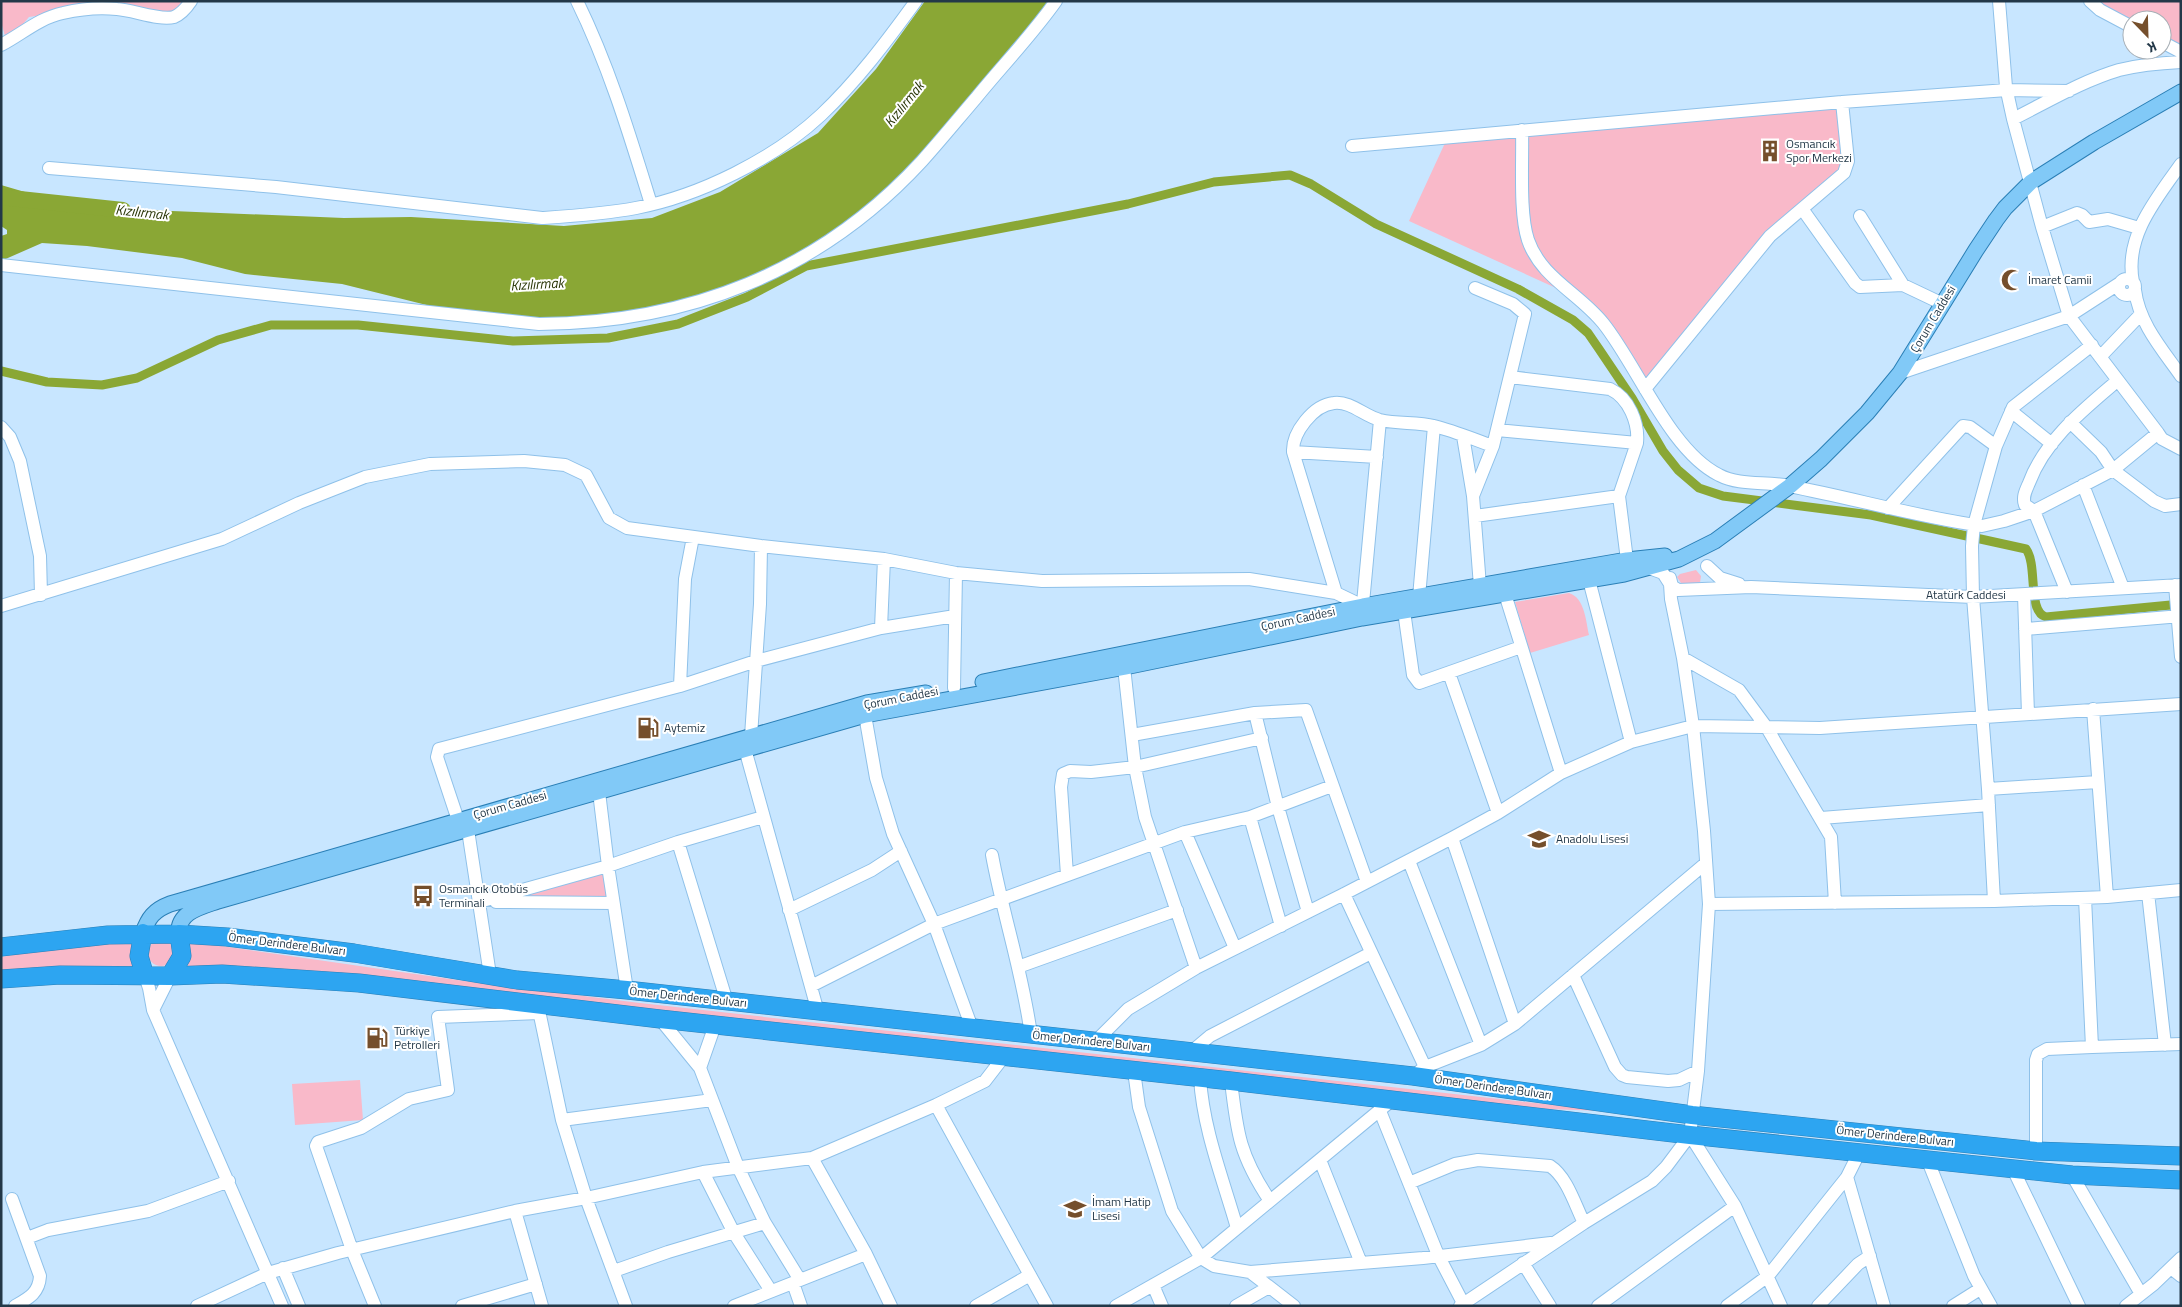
<svg xmlns="http://www.w3.org/2000/svg" width="2182" height="1307" font-family="'Titillium Web',sans-serif">
  <rect width="100%" height="100%" fill="#c8e6ff"/>
  <path fill="#f9b9c9" d="M1 1H186L174 16 111 5 29 17 7 43 1 22Z
    M2090 1H2181V52L2162 42V20H2132Z
    M1838 106 1843 170 1770 236 1645 389 1604 333 1567 293 1409 221 1445 143Z
    M1696 570 1701 576 1700 583H1681L1677 577 1680 574Z
    M1569 593C1585 598 1586 622 1589 635L1530 653 1515 602Z
    M605 873 609 900 525 896Z
    M148 953a13 13 0 1 1 26 0a13 13 0 1 1-26 0Z
    M133 941 134 967 1 973V957L48 949Z
    M187 941 457 980 640 1003 1606 1111 1547 1109 330 975 188 967Z
    M360 1080 363 1120 295 1125 292 1084Z"/>
  <path fill="#8aa735" d="M925 1H1056L890 192 778 270 628 319H483L342 284 245 274 182 258 87 246 42 243 1 261V236L7 234V230L1 226V185L76 207 344 218 411 217 564 226 652 218 720 192 818 133 876 69Z"/>
  <g fill="none" stroke-linecap="round" stroke-linejoin="round">
    <path stroke="#8aa735" stroke-width="9" d="M1 371 47 382 102 385 137 378 218 340 271 325H358L513 341 608 338 678 324 747 297 806 266 1128 204 1214 182 1290 175 1311 184 1376 224 1518 289 1573 320 1588 333 1599 349 1632 398 1663 451 1678 470 1699 488 1723 496 1871 515 2026 549C2038 565 2027 612 2046 617L2181 604"/>
    <path stroke="#8aa735" stroke-width="16" d="M1 197 123 210"/>
    <g stroke="#8fc1e9" stroke-width="14">
      <path id="minor" d="M577 1C609 66 630 136 651 204
        M1999 1 2006 87 2013 119 2042 227 2069 316 2158 433 2162 439 2181 449
        M2090 1 2100 10 2132 27
        M2162 42 2181 52
        M1 45C22 34 39 18 63 13 80 9 99 7 117 9 133 10 160 21 174 17 181 14 187 7 191 1
        M2013 119C2047 102 2082 81 2119 70 2139 65 2160 63 2181 62
        M1522 130C1523 160 1519 213 1528 240 1541 278 1579 293 1603 323 1637 365 1670 451 1719 475 1740 486 1766 481 1789 486 1853 498 1917 517 1982 526L2004 521 2034 511 2113 470 2158 433
        M1352 146 1842 102 2007 90 2069 91
        M49 168 276 187 542 218C573 216 605 214 636 208 699 196 774 159 821 115 857 81 887 41 916 1
        M1803 210 1855 283 1860 287 1903 285 1943 304
        M1860 216 1903 285
        M2042 227 2077 213 2082 215 2089 222 2108 219 2139 228
        M1 265 539 324C688 323 820 272 922 161 940 141 958 119 976 98 1002 66 1032 35 1056 1
        M2119 287a8 8 0 1 1 16 0a8 8 0 1 1-16 0Z
        M2133 282C2124 237 2156 199 2181 164
        M2135 290C2139 323 2162 349 2181 376
        M2100 357 2141 314
        M1900 373 2069 316 2120 283
        M1510 377 1610 389C1629 398 1639 423 1637 443L1619 496 1627 560
        M1645 389 1770 236 1844 173 1848 161 1842 102
        M2011 411 2052 444
        M2070 422 2101 452 2113 470 2154 501 2165 506 2181 504
        M1 427 10 437 20 461 40 556 41 595
        M1497 430 1637 443
        M1463 436 1473 496 1480 586
        M1293 452 1377 457
        M2083 485 2123 588
        M1473 496 1493 446 1525 314 1513 304 1475 288
        M1888 508 1963 426 1970 427 1996 446
        M1475 516 1619 496
        M884 559 881 628 955 616
        M1707 566 1720 578 1739 584
        M1670 578 1672 586 1678 590 1751 587 1973 597 2181 585
        M1589 580 1631 742
        M2175 585 2181 657
        M2067 592 2034 511 2025 505C2022 497 2026 490 2029 483 2045 440 2083 410 2117 381
        M1336 593 1293 452C1292 433 1313 405 1334 403 1351 401 1364 416 1380 420 1398 424 1417 422 1434 426 1454 431 1473 439 1493 446
        M1505 594 1561 773
        M2024 595 2028 714
        M1419 597 1434 426
        M1 606 222 539 299 503 365 477 430 464 524 461 565 465 586 475 609 518 627 528 761 546 884 559 956 573 1042 581 1249 579 1336 593 1363 606
        M1404 611 1413 675 1419 683 1521 647
        M1362 614 1380 420
        M2025 629 2181 616
        M1123 658 1135 767 1145 817 1196 968
        M1683 658 1739 690 1767 728 1831 837 1835 903
        M1449 673 1498 813
        M680 686 756 661 881 628
        M954 688 956 573
        M2093 709 2107 897
        M1255 713 1278 807 1308 912
        M865 715 876 778 893 834 934 924 972 1028
        M1132 735 1255 713 1306 710 1367 882
        M751 736 760 604 761 546
        M745 749 818 1012
        M1988 789 2098 782
        M599 792 608 866 627 990
        M1250 817 1281 926
        M1821 818 1989 805
        M1185 832 1235 948
        M1452 838 1515 1024
        M678 842 727 1002
        M992 855C1003 915 1023 974 1031 1035
        M1409 861 1481 1045
        M1067 875 1061 787 1063 774 1070 771 1091 772 1135 767 1262 738
        M2148 893 2165 1045
        M1344 894 1425 1067
        M2085 898 2092 1047 2181 1044
        M1994 901 1988 789 1973 597 1972 546 1974 525 1996 446 2013 407 2092 345
        M479 902 608 866 678 842 763 817
        M496 902 613 903
        M1709 904 1994 901 2107 897 2181 890
        M789 910 872 870 901 851
        M1018 967 1177 910
        M490 975 468 830 458 820 437 757 439 749 680 686 685 579 693 537
        M1573 975 1615 1067 1622 1075 1627 1077 1668 1081 1679 1080 1698 1071
        M145 976 149 988 153 1010 170 976
        M811 986 934 924 1185 832 1250 817 1332 786
        M538 1006 562 1120 586 1198 626 1306
        M153 1010 282 1306
        M660 1019 700 1068 715 1025
        M1095 1042 1128 1009 1196 968 1344 894 1452 838 1498 813 1561 773 1631 742 1693 726 1820 728 2181 704
        M1191 1052 1210 1036 1371 953
        M700 1068 738 1167 765 1223 800 1280
        M1134 1071 1139 1107 1172 1211 1201 1258 1214 1266 1250 1272 1423 1258 1551 1243
        M1413 1076 1425 1067 1481 1045 1515 1024 1706 863
        M1200 1078C1203 1129 1223 1179 1237 1228
        M1231 1081C1237 1134 1240 1156 1270 1201
        M936 1105 1047 1306
        M1380 1111 1438 1255 1463 1303
        M562 1120 712 1100
        M1690 1135 1735 1206 1781 1306
        M2036 1151V1060L2038 1054 2047 1049 2092 1047
        M812 1158 866 1254 891 1306
        M1320 1160 1361 1263
        M1928 1161 1974 1276 1991 1306
        M2013 1169 2079 1306
        M703 1172 734 1233 771 1291
        M2072 1175 2141 1294
        M1847 1177 1884 1306
        M1409 1183 1455 1164 1478 1160 1550 1166C1567 1177 1575 1205 1584 1223
        M12 1199 40 1276C39 1293 29 1298 15 1306
        M515 1211 542 1306
        M27 1238 48 1230 148 1211 229 1181
        M1523 1263 1550 1306
        M283 1268 299 1306
        M2171 1268 2181 1276
        M614 1271 668 1252 765 1223
        M1250 1272 1294 1306
        M793 1283 801 1306
        M1153 1285 1162 1306
        M197 1306 268 1273 338 1253 515 1211 586 1198 703 1172 812 1158 936 1105 985 1081 1005 1055
        M375 1306 352 1250 316 1146 318 1142 361 1128 409 1099 448 1090 438 1017 539 1013
        M462 1306 536 1284
        M734 1306 866 1254
        M976 1306 1030 1275
        M1116 1306 1201 1258 1392 1100
        M1236 1306 1269 1287
        M1460 1306 1584 1223 1652 1181 1666 1167 1690 1135 1698 1071 1709 904 1704 831 1693 726 1683 658 1671 599 1670 584 1663 573 1649 568
        M1598 1306 1735 1206
        M1727 1306 1768 1276 1847 1177 1859 1153
        M1818 1306 1858 1264 1870 1256
        M1953 1306 1980 1289
        M2126 1306 2154 1284 2181 1258"/>
    </g>
    <g stroke="#2a7fb6" stroke-width="17">
      <path id="major" d="M983 682 1363 606 1627 560 1665 556
        M143 933C148 918 154 910 170 904L867 703 926 693
        M179 934C177 912 201 907 218 901L865 715 1125 667 1362 618 1624 574 1679 559 1715 541 1790 486 1821 459 1867 413 1900 373 1976 250 1996 220 2005 208 2031 182 2094 142 2181 92"/>
    </g>
    <g stroke="#2a7fb6" stroke-width="19">
      <path id="highway" d="M143 933 139 956 145 976
        M1 947 108 935 179 934 227 937 354 953 517 980 627 990 1413 1076 1692 1115 2036 1151 2181 1156
        M170 976 182 956 179 934
        M1 979 60 975 170 976 222 974 359 983 660 1019 1231 1081 1690 1135 2072 1175 2181 1180"/>
    </g>
    <use href="#minor" stroke="#fff" stroke-width="12"/>
    <use href="#major" stroke="#81c9f7" stroke-width="15"/>
    <use href="#highway" stroke="#2da5f1" stroke-width="18"/>
  </g>
  <defs>
    <g id="building-bare" transform="scale(1.725)"><path d="M-4-6H4V6H1V3H-1V6H-4ZM-2.5-4.3h1.7v1.8h-1.7ZM.8-4.3h1.7v1.8H.8ZM-2.5-1h1.7V.8h-1.7ZM.8-1h1.7V.8H.8Z" fill="#754f2c" stroke="#fff" stroke-width="2.5" paint-order="stroke"/></g>
    <g id="mosque-bare" transform="scale(1.725)"><path d="M3.5-4.9A6 6 0 1 0 3.5 4.9A5 5 0 1 1 3.5-4.9Z" fill="#754f2c" stroke="#fff" stroke-width="2.5" paint-order="stroke"/></g>
    <g id="fuel-bare" transform="scale(1.725)"><path d="M-5.5-6h7V0h2V4h1.3V-2.5L3-4.5l.8-.8L6-3V5H2.5V1h-1V6h-7ZM-4.2-4.7v3.2H.2V-4.7Z" fill="#754f2c" stroke="#fff" stroke-width="2.5" paint-order="stroke"/></g>
    <g id="school-bare" transform="scale(1.725)"><path d="M0-5L7-2L0 1L-7-2ZM-4 1L0 2.5L4 1V4Q0 6-4 4Z" fill="#754f2c" stroke="#fff" stroke-width="2.5" paint-order="stroke"/></g>
    <g id="bus-bare" transform="scale(1.725)"><path d="M-5-6H5V4H4V6H2V4H-2V6H-4V4H-5ZM-3.5-4V0h7V-4ZM-3.5 1.2v1.5H-2V1.2ZM2 1.2v1.5H3.5V1.2Z" fill="#754f2c" stroke="#fff" stroke-width="2.5" paint-order="stroke"/></g>
  </defs>
  <g fill-rule="evenodd">
    <use href="#building-bare" x="1770" y="151"/>
    <use href="#mosque-bare" x="2012" y="280"/>
    <use href="#fuel-bare" x="648" y="728"/>
    <use href="#school-bare" x="1539" y="839"/>
    <use href="#bus-bare" x="423" y="896"/>
    <use href="#fuel-bare" x="377" y="1038"/>
    <use href="#school-bare" x="1075" y="1209"/>
  </g>
  <g text-anchor="middle" stroke-width="4" stroke-linejoin="round" paint-order="stroke">
    <g font-size="12" fill="#233848" stroke="#fff" text-anchor="start">
      <text x="1786" y="148">Osmancık<tspan x="1786" dy="14">Spor Merkezi</tspan></text>
      <text x="2028" y="284">İmaret Camii</text>
      <text x="664" y="732">Aytemiz</text>
      <text x="1556" y="843">Anadolu Lisesi</text>
      <text x="439" y="893">Osmancık Otobüs<tspan x="439" dy="14">Terminali</tspan></text>
      <text x="394" y="1035">Türkiye<tspan x="394" dy="14">Petrolleri</tspan></text>
      <text x="1092" y="1206">İmam Hatip<tspan x="1092" dy="14">Lisesi</tspan></text>
    </g>
    <g font-size="12" fill="#233848" stroke="#fff">
      <text transform="translate(1933 319) rotate(-59)" y="4">Çorum Caddesi</text>
      <text x="1966" y="599">Atatürk Caddesi</text>
      <text transform="translate(1298 619) rotate(-12)" y="4">Çorum Caddesi</text>
      <text transform="translate(901 698) rotate(-11)" y="4">Çorum Caddesi</text>
      <text transform="translate(510 805) rotate(-16)" y="4">Çorum Caddesi</text>
      <text transform="translate(287 944) rotate(7)" y="4">Ömer Derindere Bulvarı</text>
      <text transform="translate(688 997) rotate(6)" y="4">Ömer Derindere Bulvarı</text>
      <text transform="translate(1091 1041) rotate(6)" y="4">Ömer Derindere Bulvarı</text>
      <text transform="translate(1493 1087) rotate(8)" y="4">Ömer Derindere Bulvarı</text>
      <text transform="translate(1895 1136) rotate(6)" y="4">Ömer Derindere Bulvarı</text>
    </g>
    <g font-size="14" font-style="italic" fill="#2a3607" stroke="#fff">
      <text transform="translate(904 104) rotate(-51)" y="5">Kızılırmak</text>
      <text transform="translate(142 212) rotate(6)" y="5">Kızılırmak</text>
      <text transform="translate(537 284) rotate(-3)" y="5">Kızılırmak</text>
    </g>
  </g>
  <rect width="2182" height="1307" fill="none" stroke="#233848" stroke-width="5"/>
  <g transform="translate(2147 35) rotate(157)"><circle r="24" fill="#ffffff" stroke="#a7afb6"/>
  <path d="M0-4L9 19L0 12L-9 19Z" fill="#754f2c"/>
  <text y="-8" font-size="14" font-weight="bold" text-anchor="middle" fill="#233848">K</text>
  </g>
</svg>
